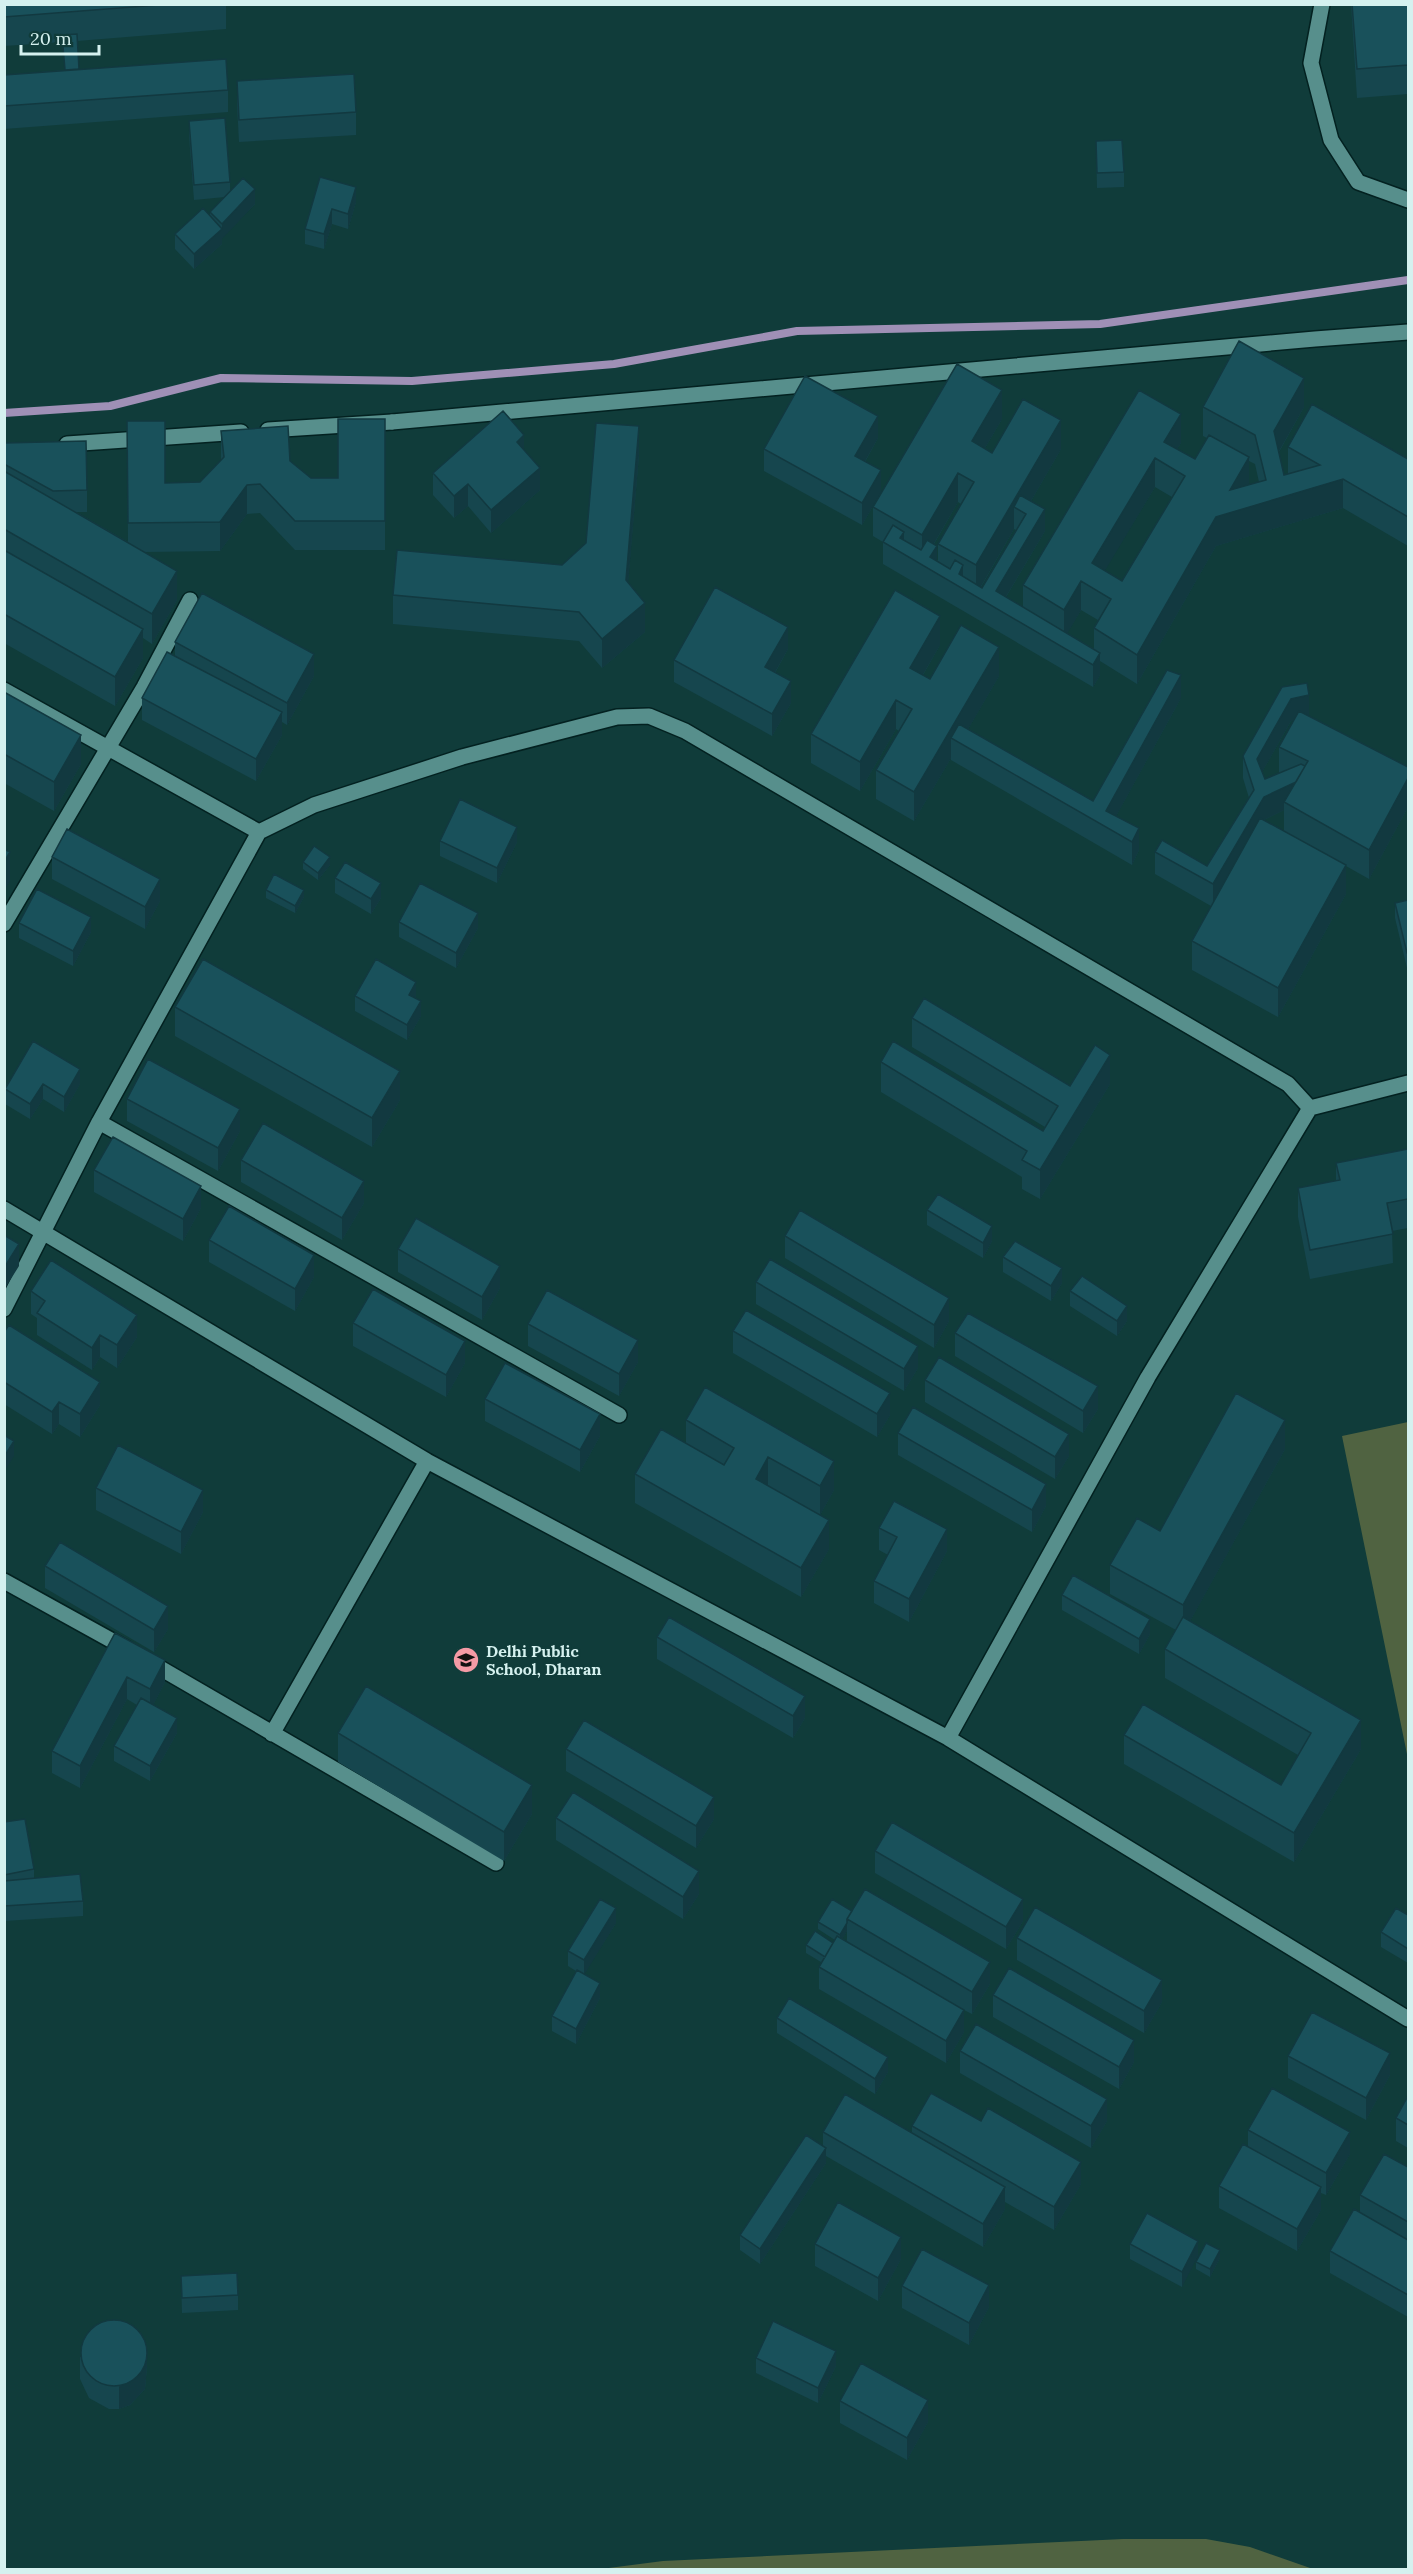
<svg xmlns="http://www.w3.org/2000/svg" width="1413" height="2574" font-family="Lora,serif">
  <rect width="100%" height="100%" fill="#103c3a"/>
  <path fill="#506341" d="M1408 1422V1759L1342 1436Z
    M1123 2539H1206L1250 2547 1313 2569H601L663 2561Z"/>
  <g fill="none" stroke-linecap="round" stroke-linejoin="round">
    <path stroke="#9f90b6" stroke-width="8" d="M4 413 110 406 221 378 412 381 614 364 797 331 1100 324 1408 280"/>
    <g stroke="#032120" stroke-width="18">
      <path id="service" d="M392 422 1315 339 1408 332"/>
    </g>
    <g stroke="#032120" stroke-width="18">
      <path id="minor" d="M1322 4 1311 63 1331 140 1358 182 1408 200
        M268 430 392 422
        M67 444 241 432
        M4 690 259 832
        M4 924 144 687 190 600
        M99 1122 619 1415
        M4 1209 427 1461 948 1738 1408 2019
        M4 1309 99 1122 259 832 314 805 462 757 617 717 649 716 685 731 1288 1084 1310 1108
        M4 1581 127 1649
        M148 1661 496 1863
        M272 1734 427 1461
        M948 1738 1148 1377 1310 1108 1408 1083"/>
    </g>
    <use href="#service" stroke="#578f8c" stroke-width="15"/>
    <use href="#minor" stroke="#578f8c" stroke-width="15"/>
  </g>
  <path fill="#16464e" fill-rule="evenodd" d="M4 4H226V29L77 41 79 69 228 90V112L4 129V75L65 70 62 42 4 46Z
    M1351 4H1408V94L1357 98Z
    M237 81 356 112V135L239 142 237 104Z
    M189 121 230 182V192L255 204 222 238V244L194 269 175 249V234L210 216V212L225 197 194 200 189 136Z
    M1096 141 1124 172V187L1097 188Z
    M320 177 356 202 348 229 332 224 324 249 305 244V229Z
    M1139 390 1181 443 1177 449 1195 459 1207 438 1203 436V407H1304L1279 452 1284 475 1288 474V447L1408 459V546L1343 508 1216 546 1137 684 1100 661V675L1093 687 883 564V542L873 536V507L1002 419 985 448 992 453 1061 449 1031 501 1045 531 1006 597 1023 607V585ZM1249 461 1255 464 1259 482 1249 485ZM1155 487 1172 497 1122 581 1104 571ZM958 502 961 504 938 544V561L937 560 934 544ZM1014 529 1016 530 982 588 981 587ZM1081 610 1098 620 1094 628V649L1067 633Z
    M385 419V550H295L260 513 247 514 220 551 144 552 177 600 152 644 143 638V658L115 706 4 643V443L87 490V512H76L128 542 127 421 165 483 200 482 221 460V431L290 461 311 478H338Z
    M878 438 865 462 881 492 862 525 764 471V449Z
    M524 450 540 490 491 533 468 506 454 518 433 495V473Z
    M639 455 628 582 645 632 602 668 579 641 393 624V595L562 565 586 543Z
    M175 642 314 676 287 725 282 722V735L256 781 142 720V698L175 656Z
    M940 645 923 675 930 679 999 676 968 729 1093 801 1181 698 1116 816 1139 850 1132 865 951 760V758L914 821 876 799V770L899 731 896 729 860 791 811 763V734Z
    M788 649 775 673 791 703 772 736 674 682V660Z
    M1282 687 1309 716 1408 767V807L1369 879 1346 866V894L1278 1017 1192 970V941L1211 906 1155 874V852L1207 866 1249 798 1243 778V756ZM1294 720 1279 747V774L1265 779 1262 772 1291 721ZM1284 810V831L1264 820Z
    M4 692 81 764 54 811 4 783Z
    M440 841 517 842 497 883 440 856Z
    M52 857 160 901 145 929 52 879Z
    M303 862 330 865 318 880 303 869Z
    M335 878 381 898 371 914 335 893Z
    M266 890 304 897 295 913 266 898Z
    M1408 900 1407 968 1395 918V903Z
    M399 922 478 928 456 968 399 937Z
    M19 923 91 932 73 966 19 938Z
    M355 996 416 997 415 998 421 1016 407 1040 355 1011Z
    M175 1007 400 1100 372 1147 175 1036Z
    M912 1018 1070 1086 1110 1084 1040 1199 1022 1189V1177L881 1092V1062L1043 1131 1045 1127 912 1047Z
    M33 1041 80 1084 64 1112 43 1099 30 1119 5 1104V1089Z
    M127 1099 240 1131 218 1171 127 1121Z
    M1408 1149V1228L1392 1231 1393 1263 1310 1279 1298 1217V1188L1336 1181V1163Z
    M241 1160 364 1203 342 1240 241 1182Z
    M94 1170 201 1208 183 1241 94 1192Z
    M927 1210 992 1241 983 1258 927 1225Z
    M785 1236 949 1321 934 1348 785 1258Z
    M209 1240 314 1277 295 1311 209 1262Z
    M398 1249 500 1288 482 1320 398 1272Z
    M1003 1257 1062 1283 1051 1301 1003 1272Z
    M756 1282 918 1368 904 1391 756 1304Z
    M31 1291 137 1337 117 1368 100 1357 92 1370 37 1335V1318L31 1314Z
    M1070 1291 1127 1321 1117 1336 1070 1306Z
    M353 1323 465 1363 446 1397 353 1346Z
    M528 1324 638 1362 619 1396 528 1346Z
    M733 1331 890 1415 877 1437 733 1353Z
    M4 1332 100 1405 80 1437 59 1424 52 1434 4 1404Z
    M955 1333 1098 1409 1083 1433 955 1356Z
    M925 1380 1069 1456 1055 1479 925 1402Z
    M705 1387 834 1490 820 1515 829 1549 801 1597 635 1503V1474L686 1444V1420Z
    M485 1399 600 1436 580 1472 485 1421Z
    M898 1433 1046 1506 1032 1532 898 1455Z
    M1285 1449 1190 1621 1361 1749 1294 1862 1124 1764V1735L1281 1785 1298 1755 1165 1678V1649L1176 1630 1110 1594V1565L1160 1531Z
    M96 1488 203 1512 181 1554 96 1510Z
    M879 1528 947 1551 909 1622 874 1603V1581L888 1555 879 1550Z
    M45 1566 168 1629 154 1652 45 1588Z
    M1062 1595 1150 1634 1139 1654 1062 1610Z
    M115 1633 165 1682 153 1705 177 1733 150 1781 114 1761V1746L137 1705 127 1699 80 1788 52 1773V1751Z
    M657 1637 805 1718 793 1738 657 1659Z
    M338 1733 532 1814 504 1861 338 1762Z
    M566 1749 714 1819 696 1848 566 1771Z
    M556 1818 699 1894 683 1919 556 1840Z
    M4 1822 34 1869V1878L83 1901V1916L4 1921Z
    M875 1851 1023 1921 1006 1949 875 1873Z
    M852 1911 990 1984 972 2014 964 2010V2032L946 2063 819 1989V1967L821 1962 806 1953V1945L833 1943 835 1940 818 1929V1922ZM847 1931V1941L842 1939Z
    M1408 1915V1963L1381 1947V1932Z
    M616 1923 584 1974 600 1998 576 2044 552 2031V2016L576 1971 568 1966V1951Z
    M1017 1938 1162 2002 1144 2033 1017 1960Z
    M993 1995 1134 2062 1119 2089 993 2017Z
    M777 2018 888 2072 875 2094 777 2033Z
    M960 2051 1107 2121 1091 2148 960 2073Z
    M1288 2056 1390 2075 1366 2120 1288 2078Z
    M1408 2096V2148L1396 2141V2118Z
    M912 2126 1081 2184 1054 2230 1005 2202V2209L983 2247 826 2156V2163L760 2264 740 2250V2235L823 2146V2132L912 2133Z
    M1248 2130 1350 2154 1326 2195 1321 2193V2210L1297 2251 1219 2208V2186L1248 2147Z
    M1408 2167V2317L1330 2273V2251L1360 2213V2195Z
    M1198 2241 1182 2287 1130 2259V2244Z
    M815 2244 901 2259 878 2301 815 2266Z
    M1220 2258 1210 2277 1196 2269V2262Z
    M181 2276 238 2295V2310L182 2313Z
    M902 2286 989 2307 969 2345 902 2308Z
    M80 2357 147 2367 145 2389 130 2405 119 2409H109L89 2398 80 2379Z
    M756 2358 836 2366 818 2403 756 2373Z
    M840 2401 928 2422 907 2460 840 2423Z"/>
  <path fill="#123940" d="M356 187V202L348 229V214Z
    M255 189V204L222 239V224Z
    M332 209V224L324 249V234Z
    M222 229V244L194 269V254Z
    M1304 378V407L1274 460V431Z
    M1002 390V419L972 470V441Z
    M1181 414V443L1167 465 1164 442Z
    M878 416V438L855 479V456Z
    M1061 420V449L1024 513 1014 507V529L976 595V565Z
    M639 426V455L626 609V580Z
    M524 435V457L517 442Z
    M1249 457V486L1343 479V508L1216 546 1137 684V655Z
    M1155 458V487L1094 589 1092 563Z
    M540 468V490L491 533V510Z
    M881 470V492L862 525V503Z
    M958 473V502L922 564V535Z
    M468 484V506L454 518V496Z
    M247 485V514L220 551V522Z
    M1045 509V531L998 610 996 591Z
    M904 532V554L900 538Z
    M937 546V568L930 557Z
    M963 565V587L959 574Z
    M177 571V600L152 644V614Z
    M1081 581V610L1064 639V610Z
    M645 603V632L602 668V639Z
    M940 616V645L910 697V668Z
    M788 627V649L765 690V667Z
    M143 629V658L115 706V677Z
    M999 647V676L960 743 951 738V758L914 821V792Z
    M1100 653V675L1093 687V665Z
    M314 654V676L287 725V703Z
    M1181 675V698L1109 829 1106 811Z
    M791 681V703L772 736V714Z
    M1309 695V717L1291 721 1257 781V759L1291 699Z
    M896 700V729L860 791V762Z
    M282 712V735L256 781V759Z
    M81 735V764L54 811V782Z
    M1408 778V807L1369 879V850Z
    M1302 779 1284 802V810L1264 820 1213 906V884L1264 797Z
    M517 827V842L497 883V868Z
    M1139 828V850L1132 865V842Z
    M10 852V881L4 891V862Z
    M330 857V865L318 880V873Z
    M1346 865V894L1278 1017V988Z
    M160 879V901L145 929V907Z
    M381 883V898L371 914V899Z
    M304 890V897L295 913V906Z
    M478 913V928L456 968V953Z
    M91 917V932L73 966V951Z
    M1407 953H1408V968H1407Z
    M416 982V997L409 1010V995Z
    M421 1001V1016L407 1040V1025Z
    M1110 1055V1084L1040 1199V1170Z
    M80 1069V1084L64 1112V1097Z
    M400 1071V1100L372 1147V1118Z
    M43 1084V1099L30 1119V1104Z
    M240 1109V1131L218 1171V1148Z
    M364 1181V1203L342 1240V1218Z
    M201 1186V1208L183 1241V1219Z
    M992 1226V1241L983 1258V1243Z
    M19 1244V1266L4 1290V1268Z
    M314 1255V1277L295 1311V1289Z
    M500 1266V1288L482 1320V1297Z
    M1062 1268V1283L1051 1301V1286Z
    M949 1298V1321L934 1348V1325Z
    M1127 1306V1321L1117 1336V1321Z
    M137 1315V1337L117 1368V1345Z
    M100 1335V1357L92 1370V1348Z
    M638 1340V1362L619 1396V1374Z
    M465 1341V1363L446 1397V1375Z
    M918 1346V1368L904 1391V1369Z
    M100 1382V1405L80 1437V1414Z
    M1098 1386V1409L1083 1433V1411Z
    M890 1393V1415L877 1437V1414Z
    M59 1402V1424L52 1434V1412Z
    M600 1414V1436L580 1472V1450Z
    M1285 1420V1449L1183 1634V1605Z
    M1069 1434V1456L1055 1479V1457Z
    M14 1441V1456L4 1472V1457Z
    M768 1457V1486L756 1479Z
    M834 1461V1490L820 1515V1486Z
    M1046 1484V1506L1032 1532V1510Z
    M203 1490V1512L181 1554V1532Z
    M829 1520V1549L801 1597V1568Z
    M947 1529V1551L909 1622V1599Z
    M168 1606V1629L154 1652V1630Z
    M1150 1619V1634L1139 1654V1639Z
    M165 1660V1682L150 1711V1689Z
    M127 1677V1699L80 1788V1766Z
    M805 1696V1718L793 1738V1716Z
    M177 1718V1733L150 1781V1766Z
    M1361 1720V1749L1294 1862V1833Z
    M532 1785V1814L504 1861V1832Z
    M714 1797V1819L696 1848V1826Z
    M699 1871V1894L683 1919V1897Z
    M1023 1899V1921L1006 1949V1927Z
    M616 1908V1923L584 1975V1960Z
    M847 1923V1931L840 1943V1935Z
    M990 1962V1984L972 2014V1992Z
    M1162 1980V2002L1144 2033V2011Z
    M600 1983V1998L576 2044V2029Z
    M964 2010V2032L946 2063V2041Z
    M1134 2040V2062L1119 2089V2067Z
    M1390 2053V2075L1366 2120V2098Z
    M888 2057V2072L875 2094V2079Z
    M1107 2099V2121L1091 2148V2126Z
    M1350 2132V2154L1326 2195V2173Z
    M826 2148V2163L760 2264V2249Z
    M1081 2162V2184L1054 2230V2207Z
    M1005 2187V2209L983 2247V2224Z
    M1321 2187V2210L1297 2251V2229Z
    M901 2237V2259L878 2301V2278Z
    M1198 2241V2256L1182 2287V2272Z
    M1220 2250V2258L1210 2277V2269Z
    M989 2285V2307L969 2345V2323Z
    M147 2345V2367L145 2389 130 2405 119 2409V2387Z
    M836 2351V2366L818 2403V2388Z
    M928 2400V2422L907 2460V2438Z"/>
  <path fill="#19515b" stroke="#123940" stroke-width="1.5" fill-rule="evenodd" d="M4 4H171L4 17Z
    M1352 4H1408V65L1357 69Z
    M77 34 79 69 65 70 62 35Z
    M226 59 228 90 4 106V75Z
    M354 74 356 112 239 120 237 81Z
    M225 118 230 182 194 185 189 121Z
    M1122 140 1124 172 1097 173 1096 141Z
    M320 177 356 187 348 214 332 209 324 234 305 229Z
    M243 178 255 189 222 224 210 212Z
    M203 208 222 229 194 254 175 234Z
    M1239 341 1304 378 1274 431 1284 475 1320 465 1288 447 1312 404 1408 459V517L1343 479 1216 517 1137 655 1094 628 1111 599 1081 581 1064 610 1023 585 1139 390 1181 414 1164 442 1195 459 1209 435 1249 457 1230 490 1266 480 1255 435 1203 407ZM1155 458 1185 476 1122 581 1092 563Z
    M957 364 1002 390 972 441 992 453 1023 399 1061 420 976 565 938 544 974 482 958 473 922 535 873 507Z
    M805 376 878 416 855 456 881 470 862 503 764 449Z
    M503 411 524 435 517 442 540 468 491 510 468 484 454 496 433 473Z
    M338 419H385V521H295L260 484 247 485 220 522 128 523 127 421H165V483L200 482 224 457 221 431 288 426 290 461 311 478H338Z
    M596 423 639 426 626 580 645 603 602 639 579 612 393 595 397 550 562 565 586 543Z
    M86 441 87 490 53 491 4 464V443Z
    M4 471 177 571 152 614 4 529Z
    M1020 495 1045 509 996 591 1100 653 1093 665 883 542 893 525 904 532 900 538 921 550 927 540 937 546 930 557 950 569 955 560 963 565 959 574 982 588 1026 514 1014 507Z
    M4 550 143 629 115 677 4 614Z
    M715 587 788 627 765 667 791 681 772 714 674 660Z
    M895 590 940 616 910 668 930 679 961 625 999 647 914 792 876 770 912 709 896 700 860 762 811 734Z
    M202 593 314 654 287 703 175 642Z
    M167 652 282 712 256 759 142 698Z
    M1167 670 1181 675 1106 811 1139 828 1132 842 951 738 959 724 1093 801Z
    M1307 683 1309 695 1291 699 1257 759 1265 779 1301 764 1305 766 1296 782 1264 797 1213 884 1155 852 1162 840 1207 866 1254 790 1243 756 1282 687Z
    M4 692 81 735 54 782 4 754Z
    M1299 711 1408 767V778L1369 850 1284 802 1308 761 1279 747Z
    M460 799 517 827 497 868 440 841Z
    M1260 818 1346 865 1278 988 1192 941Z
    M67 829 160 879 145 907 52 857Z
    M314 846 330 857 318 873 303 862Z
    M4 849 10 852 4 862Z
    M345 862 381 883 371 899 335 878Z
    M274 874 304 890 295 906 266 890Z
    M420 883 478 913 456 953 399 922Z
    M37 889 91 917 73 951 19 923Z
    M1408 900V953H1407L1395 903Z
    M203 959 400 1071 372 1118 175 1007Z
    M376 959 416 982 409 995 421 1001 407 1025 355 996Z
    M924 998 1070 1086 1095 1045 1110 1055 1040 1170 1022 1160 1027 1151 881 1062 893 1041 1043 1131 1058 1106 912 1018Z
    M33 1041 80 1069 64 1097 43 1084 30 1104 5 1089Z
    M148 1059 240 1109 218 1148 127 1099Z
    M263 1123 364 1181 342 1218 241 1160Z
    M113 1137 201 1186 183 1219 94 1170Z
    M1408 1149V1199L1387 1203 1393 1234 1310 1250 1298 1188 1340 1180 1336 1163Z
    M938 1194 992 1226 983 1243 927 1210Z
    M229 1206 314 1255 295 1289 209 1240Z
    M800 1210 949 1298 934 1325 785 1236Z
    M416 1218 500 1266 482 1297 398 1249Z
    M4 1235 19 1244 4 1268Z
    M1015 1241 1062 1268 1051 1286 1003 1257Z
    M770 1259 918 1346 904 1369 756 1282Z
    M51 1260 137 1315 117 1345 100 1335 92 1348 37 1313 45 1301 31 1291Z
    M1082 1276 1127 1306 1117 1321 1070 1291Z
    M373 1289 465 1341 446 1375 353 1323Z
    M547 1290 638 1340 619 1374 528 1324Z
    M746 1310 890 1393 877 1414 733 1331Z
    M968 1313 1098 1386 1083 1411 955 1333Z
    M9 1325 100 1382 80 1414 59 1402 52 1412 4 1382V1332Z
    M939 1357 1069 1434 1055 1457 925 1380Z
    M505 1363 600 1414 580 1450 485 1399Z
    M705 1387 834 1461 820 1486 768 1457 756 1479 829 1520 801 1568 635 1474 661 1429 724 1465 734 1448 686 1420Z
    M1236 1393 1285 1420 1183 1605 1110 1565 1137 1518 1160 1531Z
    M913 1407 1046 1484 1032 1510 898 1433Z
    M4 1435 14 1441 4 1457Z
    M118 1445 203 1490 181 1532 96 1488Z
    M894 1501 947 1529 909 1599 874 1581 897 1537 879 1528Z
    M60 1542 168 1606 154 1630 45 1566Z
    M1073 1575 1150 1619 1139 1639 1062 1595Z
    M669 1617 805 1696 793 1716 657 1637Z
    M1183 1617 1361 1720 1294 1833 1124 1735 1143 1704 1281 1785 1311 1733 1165 1649Z
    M115 1633 165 1660 150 1689 127 1677 80 1766 52 1751Z
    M366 1686 532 1785 504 1832 338 1733Z
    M141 1698 177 1718 150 1766 114 1746Z
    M584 1720 714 1797 696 1826 566 1749Z
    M573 1792 699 1871 683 1897 556 1818Z
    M25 1819 34 1869 4 1875V1822Z
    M892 1822 1023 1899 1006 1927 875 1851Z
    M80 1874 83 1901 4 1906V1881Z
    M865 1889 990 1962 972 1992 847 1919Z
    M600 1899 616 1908 584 1960 568 1951Z
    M832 1899 852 1911 847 1919V1923L840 1935 818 1922Z
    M1035 1907 1162 1980 1144 2011 1017 1938Z
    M1396 1908 1408 1915V1949L1381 1932Z
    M815 1931 833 1943 825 1957 806 1945Z
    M837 1936 964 2010 946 2041 819 1967Z
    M1009 1968 1134 2040 1119 2067 993 1995Z
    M577 1970 600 1983 576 2029 552 2016Z
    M789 1998 888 2057 875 2079 777 2018Z
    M1312 2012 1390 2053 1366 2098 1288 2056Z
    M976 2024 1107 2099 1091 2126 960 2051Z
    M1272 2088 1350 2132 1326 2173 1248 2130Z
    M931 2093 981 2121 988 2108 1081 2162 1054 2207 912 2126Z
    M845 2094 1005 2187 983 2224 823 2132Z
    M1408 2096V2125L1396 2118Z
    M806 2135 826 2148 760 2249 740 2235Z
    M1243 2144 1321 2187 1297 2229 1219 2186Z
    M1384 2154 1408 2167V2222L1360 2195Z
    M838 2202 901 2237 878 2278 815 2244Z
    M1354 2209 1408 2240V2295L1330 2251Z
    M1147 2213 1198 2241 1182 2272 1130 2244Z
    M1206 2243 1220 2250 1210 2269 1196 2262Z
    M922 2249 989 2285 969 2323 902 2286Z
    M237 2273 238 2295 182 2298 181 2276Z
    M81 2353a33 33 0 1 1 66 0a33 33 0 1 1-66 0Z
    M773 2321 836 2351 818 2388 756 2358Z
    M861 2363 928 2400 907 2438 840 2401Z"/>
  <defs>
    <g id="school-disc" transform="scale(1.35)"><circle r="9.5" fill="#f49aa5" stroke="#103c3a"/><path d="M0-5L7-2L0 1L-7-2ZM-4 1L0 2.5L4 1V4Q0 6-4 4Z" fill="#111"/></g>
  </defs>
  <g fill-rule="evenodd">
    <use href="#school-disc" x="466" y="1660"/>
  </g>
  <g text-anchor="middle" stroke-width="4.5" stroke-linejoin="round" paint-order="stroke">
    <g font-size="16" font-weight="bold" fill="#d5f1ef" stroke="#103c3a" text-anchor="start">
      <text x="486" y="1657">Delhi Public<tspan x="486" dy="18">School, Dharan</tspan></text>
    </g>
  </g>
  <rect width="1413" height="2574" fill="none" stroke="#d5f1ef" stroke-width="12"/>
  <path d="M21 45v9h78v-9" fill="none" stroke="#d5f1ef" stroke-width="3"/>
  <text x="30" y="45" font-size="18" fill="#d5f1ef" stroke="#103c3a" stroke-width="4.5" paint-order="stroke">20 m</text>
</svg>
